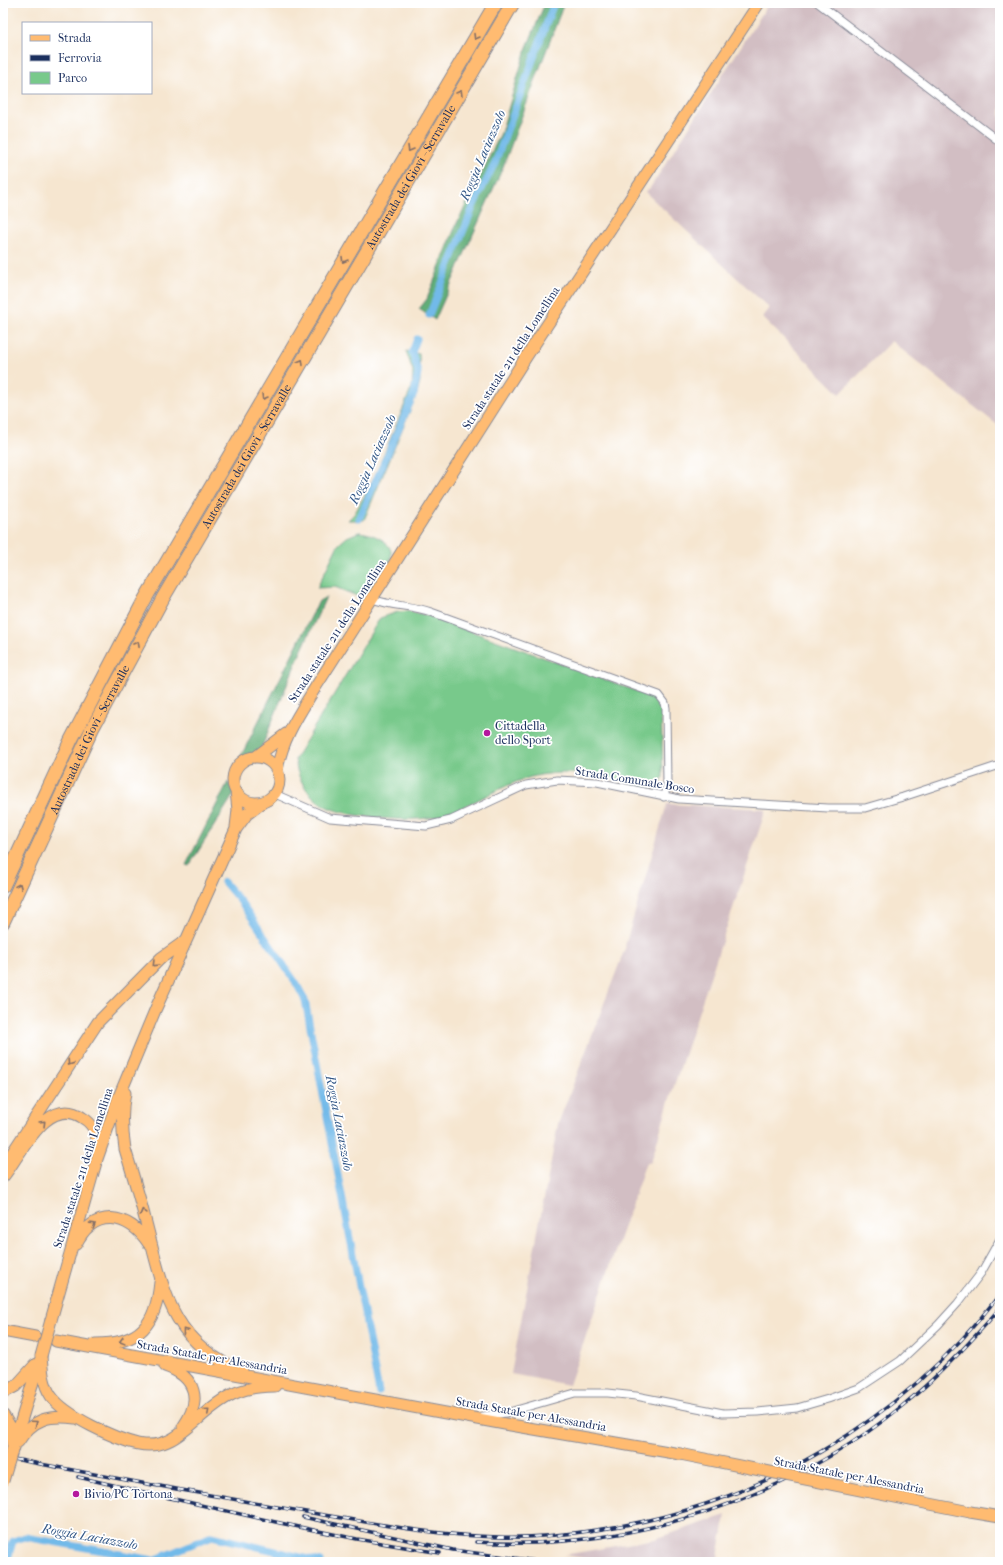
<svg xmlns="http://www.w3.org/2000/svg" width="1003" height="1565" font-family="'IM FELL French Canon',serif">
  <rect width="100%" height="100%" fill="#fff"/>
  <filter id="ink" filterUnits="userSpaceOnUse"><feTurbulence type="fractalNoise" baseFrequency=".025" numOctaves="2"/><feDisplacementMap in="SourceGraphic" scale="8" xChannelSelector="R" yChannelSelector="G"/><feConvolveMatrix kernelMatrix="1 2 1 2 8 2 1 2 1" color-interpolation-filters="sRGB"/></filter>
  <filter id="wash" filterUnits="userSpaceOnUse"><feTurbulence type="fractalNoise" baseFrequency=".012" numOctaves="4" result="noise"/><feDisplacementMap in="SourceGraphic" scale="16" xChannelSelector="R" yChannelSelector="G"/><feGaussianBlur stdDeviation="0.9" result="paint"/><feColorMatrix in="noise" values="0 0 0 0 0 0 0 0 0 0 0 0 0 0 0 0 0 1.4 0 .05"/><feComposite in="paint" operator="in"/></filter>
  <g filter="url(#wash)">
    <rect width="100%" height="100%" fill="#f6e6d0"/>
    <path fill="#d2bec3" d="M769 3H1000V427L891 341 840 394 762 317 769 308 645 192 650 188Z
      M667 804 766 809 668 1104 652 1159 650 1163 646 1162 569 1385 511 1374 558 1124 626 946H625Z
      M726 1515 717 1562H610L564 1555 655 1539Z"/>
    <path fill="#78c98b" stroke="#4a7c74" d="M406 351 419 354 420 382 417 394 364 520H348L355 513 374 478 412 387 413 371Z
      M359 532C371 533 394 541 391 557 389 567 373 586 367 595L357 596 335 587 317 588 338 545 347 537Z
      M408 611 426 615 647 695 657 701 661 706 663 777C661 781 660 785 656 787 645 792 627 781 615 779 589 773 557 770 531 777 498 786 471 807 439 816 414 823 347 818 325 806 308 796 297 779 295 759L380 618 398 612Z"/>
    <path fill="#62ad77" stroke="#3e6e6a" d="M545 3H564L503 167 435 320 419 309 427 299 456 225 501 133 525 52Z
      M326 597 295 665 259 754 243 757 241 756 319 601Z
      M228 782 234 794 189 866 186 865Z"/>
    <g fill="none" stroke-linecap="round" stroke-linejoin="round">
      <path stroke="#72bae9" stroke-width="7" d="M429 315 474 205 495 163 554 3
        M359 519 414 394 418 372 412 352 417 339
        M224 882 241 902 296 983 305 1000 379 1392
        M7 1562 13 1541 25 1537 154 1560 212 1536 321 1562"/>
    </g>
  </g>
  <g filter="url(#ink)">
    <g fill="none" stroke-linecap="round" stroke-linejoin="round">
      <g stroke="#888a97" stroke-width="9">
        <path id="minor" d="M818 3 1000 142
          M373 599C392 607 412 605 431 612L659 695 665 703 666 708 667 784 664 797
          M275 794 330 818 426 826 451 820 526 785 557 780 597 782 679 799 828 808H865L903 797 1000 765
          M482 1416 506 1413 575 1393H608L636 1396 723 1413 758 1412 797 1408 828 1399 859 1388 900 1361 938 1325 958 1303 981 1273 1000 1239"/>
      </g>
      <g stroke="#888a97" stroke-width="13">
        <path id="primary" d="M257 756 286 734
          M233 780a23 23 0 1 1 46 0a23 23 0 1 1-46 0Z
          M277 770C283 737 298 716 315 688L526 357 759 3
          M236 791 238 810 236 827
          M125 1093C121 1112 122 1130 125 1149 132 1172 139 1195 145 1219 163 1286 169 1343 242 1371
          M3 1167 98 1022 161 958 185 941
          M3 1177C21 1155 47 1093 83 1118 95 1125 98 1136 97 1150
          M76 1244C94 1207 129 1213 149 1244
          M51 1320 97 1159 118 1099 156 1008 236 829 247 814 263 802
          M3 1331 35 1337
          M56 1341 505 1424 680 1454
          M95 1344C140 1344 156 1325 160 1282
          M41 1356C42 1370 43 1384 51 1396 65 1416 115 1439 138 1444 148 1446 159 1445 168 1441 178 1437 189 1427 197 1420 223 1397 239 1386 275 1386
          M165 1366C197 1377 202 1401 183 1427
          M3 1393 16 1386 35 1365
          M3 1415 11 1428 12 1443
          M18 1442C33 1418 49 1415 75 1418
          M11 1454 39 1362
          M970 1512 1000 1517"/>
      </g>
      <g stroke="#888a97" stroke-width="15">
        <g id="motorway">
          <path d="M3 886 71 740 145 599 496 3"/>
          <path id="s1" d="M3 922 92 729 163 598 513 3"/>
        </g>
      </g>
      <use href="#minor" stroke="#fff" stroke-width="7"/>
      <use href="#primary" stroke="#ffbb71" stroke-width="11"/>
      <use href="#motorway" stroke="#ffbb71" stroke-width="13"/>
      <g stroke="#1b2f5e" stroke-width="3.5">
        <path id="rail" d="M3 1457 158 1486
          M78 1477 280 1523 357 1539 440 1553
          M154 1485C217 1496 279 1508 342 1518 394 1527 446 1536 499 1537 532 1538 564 1535 596 1530 756 1507 902 1422 1000 1294
          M303 1517 453 1550 544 1562
          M476 1542C625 1552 786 1501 902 1406 938 1377 970 1343 1000 1308"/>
      </g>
      <use href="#rail" stroke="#fff" stroke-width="2" stroke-dasharray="6" stroke-linecap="butt"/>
      <g stroke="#888a97" stroke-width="13" stroke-linecap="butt">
        <path id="primary-bridge" d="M41 1356 51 1320
          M680 1454 970 1512
          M3 1481 11 1454"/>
      </g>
      <use href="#primary-bridge" stroke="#ffbb71" stroke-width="11"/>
    </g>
    <defs><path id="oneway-chevron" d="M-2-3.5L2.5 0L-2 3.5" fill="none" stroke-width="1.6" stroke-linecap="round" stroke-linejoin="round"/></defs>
    <g stroke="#826e67">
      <use href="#oneway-chevron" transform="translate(476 37) rotate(121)"/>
      <use href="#oneway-chevron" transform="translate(460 93) rotate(-59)"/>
      <use href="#oneway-chevron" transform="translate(410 149) rotate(121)"/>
      <use href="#oneway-chevron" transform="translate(344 260) rotate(121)"/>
      <use href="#oneway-chevron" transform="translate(301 362) rotate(-59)"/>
      <use href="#oneway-chevron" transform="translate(264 397) rotate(121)"/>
      <use href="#oneway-chevron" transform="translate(137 644) rotate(-61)"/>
      <use href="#oneway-chevron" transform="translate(19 886) rotate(-66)"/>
      <use href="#oneway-chevron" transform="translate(155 964) rotate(135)"/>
      <use href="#oneway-chevron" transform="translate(70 1063) rotate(124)"/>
      <use href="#oneway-chevron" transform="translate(43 1123) rotate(-45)"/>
      <use href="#oneway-chevron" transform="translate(143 1212) rotate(-106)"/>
      <use href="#oneway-chevron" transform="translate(93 1225) rotate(-32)"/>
      <use href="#oneway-chevron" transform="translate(185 1331) rotate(-128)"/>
      <use href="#oneway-chevron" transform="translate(122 1341) rotate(165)"/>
      <use href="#oneway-chevron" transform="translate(207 1411) rotate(-41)"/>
      <use href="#oneway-chevron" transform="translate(35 1423) rotate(-35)"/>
    </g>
  </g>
  <g fill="#b5179e" stroke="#fff" stroke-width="1.5">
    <circle cx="487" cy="733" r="4"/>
    <circle cx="76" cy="1494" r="4"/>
  </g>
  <g text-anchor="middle" stroke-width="3.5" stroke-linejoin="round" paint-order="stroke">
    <g font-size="12" fill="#1b2f5e" stroke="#fff">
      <text dy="4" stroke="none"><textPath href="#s1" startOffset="850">Autostrada dei Giovi - Serravalle</textPath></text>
      <text transform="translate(511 358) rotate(-57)" y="4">Strada statale 211 della Lomellina</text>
      <text dy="4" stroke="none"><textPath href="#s1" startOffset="526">Autostrada dei Giovi - Serravalle</textPath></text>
      <text transform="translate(337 631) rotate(-57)" y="4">Strada statale 211 della Lomellina</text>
      <text dy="4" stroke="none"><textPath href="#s1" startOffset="202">Autostrada dei Giovi - Serravalle</textPath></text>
      <text transform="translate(635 780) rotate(9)" y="4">Strada Comunale Bosco</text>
      <text transform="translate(83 1168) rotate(-72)" y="4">Strada statale 211 della Lomellina</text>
      <text transform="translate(212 1357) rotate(10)" y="4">Strada Statale per Alessandria</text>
      <text transform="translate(531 1414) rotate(10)" y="4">Strada Statale per Alessandria</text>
      <text transform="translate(849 1475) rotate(11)" y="4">Strada Statale per Alessandria</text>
    </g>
    <g font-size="12" fill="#1b2f5e" stroke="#fff" text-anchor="start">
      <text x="495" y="730">Cittadella<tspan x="495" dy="14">dello Sport</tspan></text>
      <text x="84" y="1498">Bivio/PC Tortona</text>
    </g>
    <g font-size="13" font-style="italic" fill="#355988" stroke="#fff">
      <text transform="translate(482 155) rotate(-67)" y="5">Roggia Laciazzolo</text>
      <text transform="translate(372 459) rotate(-66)" y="5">Roggia Laciazzolo</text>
      <text transform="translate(340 1123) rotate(79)" y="5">Roggia Laciazzolo</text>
      <text transform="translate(90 1536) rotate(10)" y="5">Roggia Laciazzolo</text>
    </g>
  </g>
  <rect width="1003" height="1565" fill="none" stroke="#fff" stroke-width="16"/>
  <rect x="22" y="22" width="130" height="72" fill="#ffffff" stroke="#a4acbf"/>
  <rect x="30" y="35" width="20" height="6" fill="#ffbb71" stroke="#a4acbf"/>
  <text x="58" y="42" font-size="12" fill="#1b2f5e">Strada</text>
  <rect x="30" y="55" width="20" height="6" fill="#1b2f5e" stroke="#a4acbf"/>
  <text x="58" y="62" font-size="12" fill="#1b2f5e">Ferrovia</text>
  <rect x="30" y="72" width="20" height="12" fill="#78c98b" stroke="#a4acbf"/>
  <text x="58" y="82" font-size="12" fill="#1b2f5e">Parco</text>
</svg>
